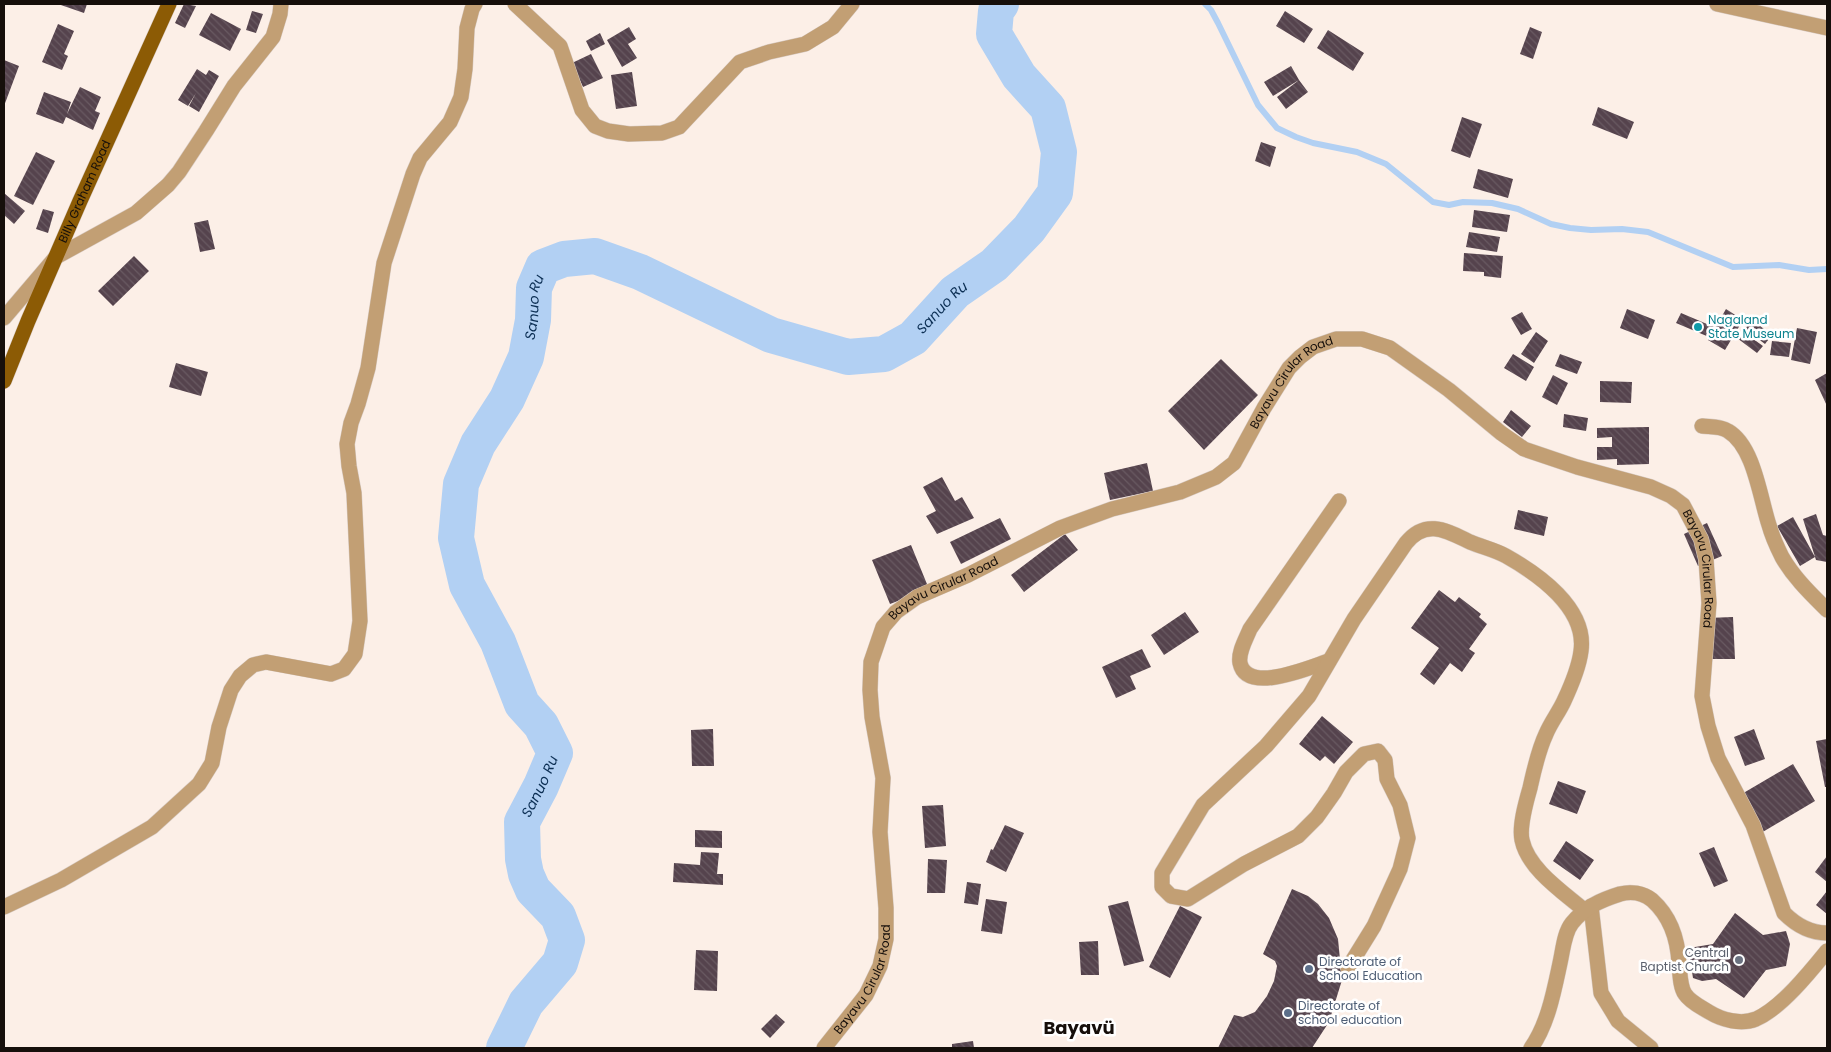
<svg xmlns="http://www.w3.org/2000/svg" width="1831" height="1052" font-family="Poppins,sans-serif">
  <defs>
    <pattern id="building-back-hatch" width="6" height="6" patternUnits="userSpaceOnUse" patternTransform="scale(1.25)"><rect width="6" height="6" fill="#55434d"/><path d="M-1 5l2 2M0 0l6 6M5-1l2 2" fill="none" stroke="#695a62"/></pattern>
  </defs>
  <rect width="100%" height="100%" fill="#fcefe7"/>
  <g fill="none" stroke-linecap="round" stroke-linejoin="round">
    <path stroke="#b2d0f3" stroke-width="6" d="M1205 4 1211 10 1218 23 1258 105 1277 128 1296 137 1313 143 1357 152 1386 164 1433 202 1449 205 1463 202 1492 203 1518 209 1551 224 1570 228 1591 230 1622 229 1648 232 1733 267 1779 265 1809 270 1827 269"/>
    <path stroke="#b2d0f3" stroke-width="36" id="s1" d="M504 1048 526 1003 560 963 567 940 558 916 533 890 526 874 523 859 522 822 541 786 555 753 541 725 522 704 498 642 467 585 456 538 461 484 478 444 507 399 526 357 533 320 534 288 543 267 564 259 595 256 640 272 771 335 848 357 884 354 913 338 955 292 994 265 1029 229 1055 193 1059 152 1048 108 1019 76 994 34 996 11 1001 4"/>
  </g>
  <path fill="url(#building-back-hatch)" d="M58 4H87L84 13Z
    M184 4 196 6 185 28 175 23Z
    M252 11 263 14 256 33 246 30Z
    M1285 11 1313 29 1304 43 1276 26Z
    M211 13 241 29 230 51 199 35Z
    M58 24 74 31 64 54 68 56 62 70 42 62Z
    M629 27 636 39 628 44 637 58 622 67 607 40Z
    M1530 27 1542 32 1533 59 1520 54Z
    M1328 30 1364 53 1353 71 1317 48Z
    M600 33 605 44 591 51 586 41Z
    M591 54 603 78 583 87 572 63Z
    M4 60 19 66 4 106Z
    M1291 66 1299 80 1273 96 1264 82Z
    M197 69 206 75 209 70 219 76 199 112 189 106 196 93 188 106 178 100Z
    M632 72 637 106 616 109 611 75Z
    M1299 80 1308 92 1286 109 1277 97Z
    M80 87 101 97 95 111 100 113 93 130 66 117 63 124 36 114 44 92 71 102 67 114Z
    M1598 107 1634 122 1627 139 1592 125Z
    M1462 117 1482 124 1470 158 1451 151Z
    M1261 142 1276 147 1270 167 1255 161Z
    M36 152 55 161 33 205 14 196Z
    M1478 169 1513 179 1508 198 1473 188Z
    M4 193 25 211 14 224 4 215Z
    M43 209 54 212 48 233 36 229Z
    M1474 210 1510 215 1507 232 1472 227Z
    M208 220 215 249 200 252 194 223Z
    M1469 232 1500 237 1497 252 1466 247Z
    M1464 253 1503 256 1501 278 1484 276V272L1463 271Z
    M134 256 149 271 113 306 98 291Z
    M1627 309 1655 320 1648 339 1620 328Z
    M1726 309 1743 320 1725 350 1708 340Z
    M1522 312 1532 329 1521 335 1511 318Z
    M1681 313 1714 327 1709 337 1676 323Z
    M1752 320 1772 335 1765 344 1745 329Z
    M1797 328 1817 332 1810 364 1791 360Z
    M1742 331 1763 346 1757 353 1737 338Z
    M1536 332 1548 341 1534 363 1521 354Z
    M1772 341 1791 343 1789 357 1770 355Z
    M1513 354 1534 367 1526 381 1504 368Z
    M1560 354 1582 362 1577 374 1555 366Z
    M1221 359 1258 395 1204 450 1168 411Z
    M176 363 208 372 201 396 169 387Z
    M1827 373V406L1815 380Z
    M1553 375 1568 383 1557 405 1542 397Z
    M1600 381 1632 382 1631 403 1600 402Z
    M1511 410 1531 426 1522 437 1503 422Z
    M1564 414 1588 418 1586 431 1563 427Z
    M1649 427V464L1617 465V459L1597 460V447H1612V437L1597 438V428Z
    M1147 463 1153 491 1110 500 1104 473Z
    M942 477 955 501 962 497 974 518 937 534 926 516 936 511 923 487Z
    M1518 510 1548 517 1544 536 1514 529Z
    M1816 514 1823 535 1827 536V562L1816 560 1803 519Z
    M1793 517 1815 557 1800 566 1777 526Z
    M1000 518 1011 539 961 564 950 542Z
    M1707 523 1722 556 1698 566 1684 534Z
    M1065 534 1078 550 1024 592 1011 575Z
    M911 545 929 589 890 604 872 560Z
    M1439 590 1455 602 1459 597 1481 614 1479 617 1487 624 1469 649 1475 653 1462 672 1450 663 1434 685 1420 674 1439 648 1411 628Z
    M1185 612 1199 632 1164 655 1151 635Z
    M1733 617 1735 659H1709L1707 618Z
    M1142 649 1151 667 1130 676 1136 689 1116 698 1102 667Z
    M1322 716 1353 742 1334 764 1325 756 1320 761 1299 744Z
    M713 729 714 766H692L691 730Z
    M1754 729 1765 759 1745 766 1734 737Z
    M1827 739V787H1825L1816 741Z
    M1793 764 1815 801 1761 833 1740 795Z
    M1558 781 1586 791 1577 814 1549 804Z
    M943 805 946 846 925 848 922 806Z
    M1005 825 1024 833 1006 872 986 862 991 849 993 850Z
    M695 830 722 831V848L695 847Z
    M1566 841 1594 860 1580 880 1553 861Z
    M1714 847 1728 881 1714 887 1699 853Z
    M701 852 719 853 717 874H723V885L673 882 674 863 700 865Z
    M1827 856V882L1815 872Z
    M928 859 947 860 945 893H927Z
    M967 882 981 884 978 905 964 903Z
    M1292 889 1308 896 1318 904 1329 918 1338 939 1342 980 1329 1022 1312 1048H1218L1234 1015 1243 1017 1255 1012 1267 996 1274 981 1277 966 1275 961 1263 954Z
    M1827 891V914L1816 905Z
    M986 899 1007 902 1002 934 981 931Z
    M1128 901 1144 961 1124 966 1108 906Z
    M1180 906 1202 917 1170 978 1149 967Z
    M1735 913 1763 935 1786 931 1790 944 1786 966 1766 970 1744 998 1716 979 1702 981 1693 978 1689 953 1695 947 1713 944Z
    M1098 941 1099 975H1081L1079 942Z
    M696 950 718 951 717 991 694 990Z
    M776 1014 785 1022 770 1038 761 1029Z
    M973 1041 974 1048H952V1044Z"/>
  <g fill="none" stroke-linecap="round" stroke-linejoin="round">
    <g stroke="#d7cbc4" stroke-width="16">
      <g id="minor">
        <path d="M515 4 560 46 582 110 595 126 608 131 629 134 662 133 679 127 740 62 769 52 805 44 833 27 852 4"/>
        <path d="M1717 4 1827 28"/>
        <path d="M4 318 56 257 136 213 168 185 179 172 206 131 234 86 273 37 280 14 281 4"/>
        <path d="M1702 426C1710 427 1721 426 1728 431 1754 446 1760 498 1769 525 1772 536 1777 547 1782 557 1794 578 1811 594 1827 610"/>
        <path d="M1329 661C1310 667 1247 695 1240 663 1238 652 1246 639 1250 629L1339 501"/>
        <path d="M1591 906 1601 993 1618 1021 1651 1048"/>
        <path d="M4 907 61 880 152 827 199 784 212 763 219 727 231 690 240 676 253 665 266 662 331 674 344 669 355 654 360 621 354 493 349 466 347 444 351 423 358 404 368 368 384 263 413 174 420 158 450 122 461 97 465 69 467 28 472 9 475 4"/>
        <path d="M1348 968 1374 926 1400 869 1408 838 1400 805 1387 779 1385 760 1378 751 1364 754 1346 772 1334 793 1317 817 1298 836 1244 864 1188 899 1171 896 1162 887V873L1203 805 1266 746 1309 696 1354 619 1406 543C1426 518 1447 531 1470 542 1482 547 1495 550 1506 556 1538 574 1587 608 1581 651 1579 667 1571 686 1564 701 1559 712 1551 722 1546 734 1538 751 1534 770 1530 788 1526 802 1519 826 1522 840 1528 869 1563 892 1584 910"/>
        <path id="s2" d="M824 1048 866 995 880 966 886 939V908L880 832 883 778 872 717 870 690 871 662 883 627 896 612 917 597 968 575 1060 528 1112 509 1180 492 1216 477 1234 463 1264 408 1289 368 1300 357 1313 347 1336 339H1362L1390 348 1449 390 1501 433 1524 449 1577 467 1651 487 1671 496 1683 505 1701 539 1706 559 1709 603 1702 696 1708 726 1718 758 1753 825 1784 913C1796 925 1810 933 1827 933"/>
        <path d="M1531 1048C1548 1024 1554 991 1560 963 1563 950 1564 933 1572 923 1585 907 1601 900 1620 894 1631 891 1643 893 1652 900 1671 917 1678 940 1679 964 1680 973 1680 987 1685 994 1690 1002 1701 1007 1709 1012 1722 1020 1741 1025 1756 1019 1781 1008 1810 972 1827 951"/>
      </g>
    </g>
    <g stroke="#d7cbc4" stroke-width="16">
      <g id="major">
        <path id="s3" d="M4 381 28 321 80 201 169 4"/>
      </g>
    </g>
    <use href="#minor" stroke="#c29f74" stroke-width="15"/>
    <use href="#major" stroke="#8c5b05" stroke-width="15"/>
  </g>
  <circle fill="#0f9aa8" stroke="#fff" stroke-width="2" cx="1698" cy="327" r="5"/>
  <circle fill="#6b7280" stroke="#fff" stroke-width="2" cx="1739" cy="960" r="5"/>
  <g fill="#5c6f8a" stroke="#fff" stroke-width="2">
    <circle cx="1309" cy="969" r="5"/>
    <circle cx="1288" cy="1013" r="5"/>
  </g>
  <g text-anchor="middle" stroke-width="5" stroke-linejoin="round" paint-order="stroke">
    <g font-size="12" fill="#160f0b" stroke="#fff">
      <text dy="4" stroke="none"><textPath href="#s3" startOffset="206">Billy Graham Road</textPath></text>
      <text dy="4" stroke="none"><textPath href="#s2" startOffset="936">Bayavu Cirular Road</textPath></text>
      <text dy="4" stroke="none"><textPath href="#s2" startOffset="1461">Bayavu Cirular Road</textPath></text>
      <text dy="4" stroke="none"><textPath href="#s2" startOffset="516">Bayavu Cirular Road</textPath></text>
      <text dy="4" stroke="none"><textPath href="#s2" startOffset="81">Bayavu Cirular Road</textPath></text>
    </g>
    <g font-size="12" fill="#0d838f" stroke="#fff" text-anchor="start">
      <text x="1708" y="324">Nagaland<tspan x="1708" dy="14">State Museum</tspan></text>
    </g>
    <g font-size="12" fill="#5b616d" stroke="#fff" text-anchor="end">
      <text x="1729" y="957">Central<tspan x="1729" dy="14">Baptist Church</tspan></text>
    </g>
    <g font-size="12" fill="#4e5e75" stroke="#fff" text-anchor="start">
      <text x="1319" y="966">Directorate of<tspan x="1319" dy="14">School Education</tspan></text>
      <text x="1298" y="1010">Directorate of<tspan x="1298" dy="14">school education</tspan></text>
    </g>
    <g font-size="14" font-style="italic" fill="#0c2f54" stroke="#fff">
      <text dy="5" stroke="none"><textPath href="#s1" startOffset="822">Sanuo Ru</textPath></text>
      <text dy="5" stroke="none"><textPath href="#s1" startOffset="1302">Sanuo Ru</textPath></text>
      <text dy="5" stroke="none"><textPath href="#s1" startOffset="298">Sanuo Ru</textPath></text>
    </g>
    <g font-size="18" font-weight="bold" fill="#160f0b" stroke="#fff">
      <text x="1079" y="1034">Bayavü</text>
    </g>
  </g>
  <rect width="1831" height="1052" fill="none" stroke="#160f0b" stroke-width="10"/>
</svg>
